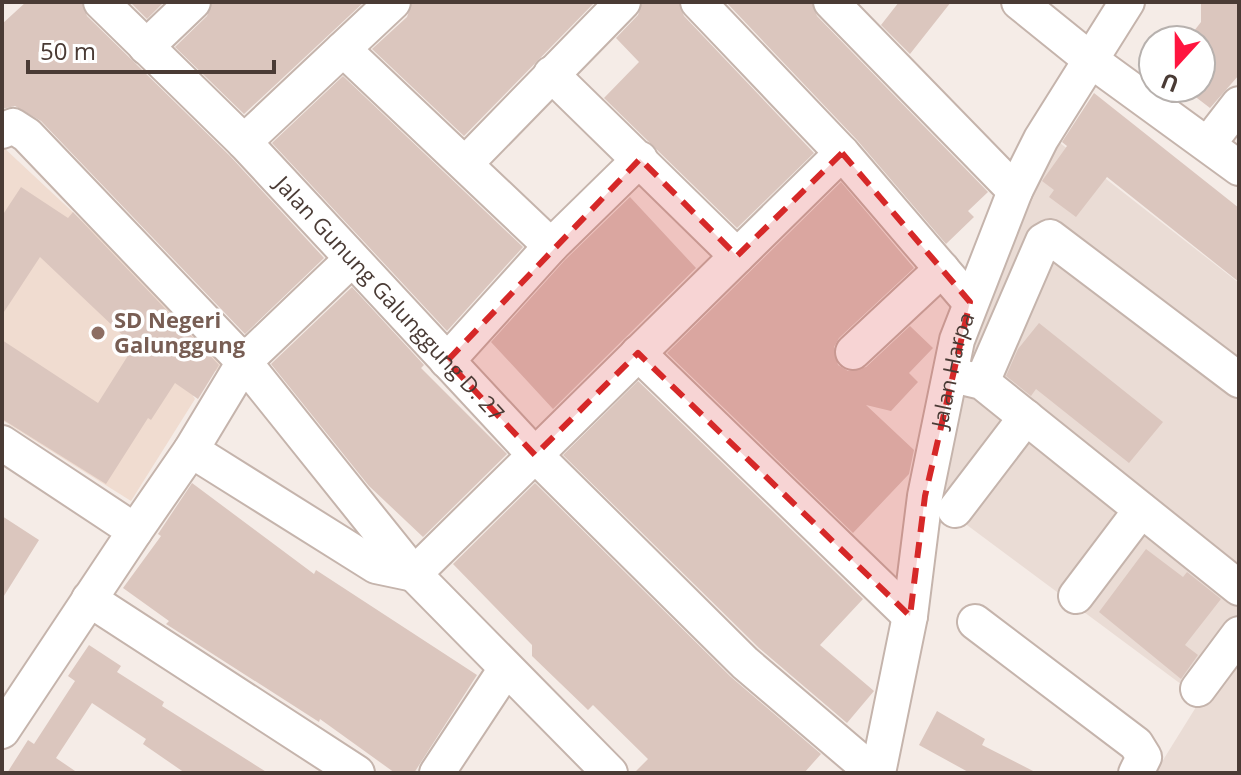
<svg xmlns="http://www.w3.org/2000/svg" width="1241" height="775" font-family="'Open Sans',sans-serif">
  <rect width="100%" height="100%" fill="#f5ece7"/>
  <path fill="#eadcd5" d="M1055 139 1239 283V773H1155L1201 699 936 502 972 339Z"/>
  <path fill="#f0dcd0" d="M2 146 168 301 165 305 224 361 216 371 211 370 193 396 195 399 131 501 2 420Z"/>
  <path fill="#dbc6be" d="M26 2H82L87 16 230 156 324 258 245 334 41 121 15 106 2 109V24Z
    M130 2H164L147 19Z
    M212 2H364L244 114 175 47 207 16Z
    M412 2H595L464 136 372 49 407 17Z
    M642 2H679L684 16 814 153 737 228 604 98 639 62 616 38 638 15Z
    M726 2H812L817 16 988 192 968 211 974 217 946 244 857 140Z
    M899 2H951L910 54 881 25Z
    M1201 2H1239V75L1210 108 1184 88H1201V40H1187L1201 22Z
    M343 76 523 247 447 331 272 143Z
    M1094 93 1239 208V282L1107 177 1076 217 1049 197 1054 190 1042 181 1067 146 1062 142Z
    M841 182 914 268 839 338 834 347 838 365 848 371 866 367 910 326 933 348 909 373 918 382 891 411 866 405 914 450 909 474 853 533 667 353Z
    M21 187 68 218 73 212 219 365 198 399 175 383 151 420 148 418 106 484 2 419V340L98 403 134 346 40 257 2 315V216Z
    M630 197 696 268 553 409 491 342 565 260Z
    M352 287 424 365 421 368 507 454 423 537 369 486 271 364Z
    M1039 323 1163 422 1129 463 1036 389 1031 396 1006 376 1018 349Z
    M638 381 863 599 820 645 874 691 847 723 759 648 563 455Z
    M192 483 314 574 316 570 477 675 414 773H395L320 719 319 722 166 624 169 621 123 588 161 536 158 534Z
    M535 483 731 677 821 754 804 773H634L648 759 593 705 588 710 532 656V645L453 564Z
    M2 516 39 540 2 599Z
    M1146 549 1183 577 1187 572 1221 599 1185 645 1198 655 1181 679 1099 612Z
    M89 645 121 666 117 672 164 702 162 706 268 773H185L143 744 146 739 92 703 56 758 78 773H7L28 740 34 744 75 681 68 676Z
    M937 711 985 739 982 745 1037 773H970L919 745Z"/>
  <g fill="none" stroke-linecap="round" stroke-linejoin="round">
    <g stroke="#c5b4ac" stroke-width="38">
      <g id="street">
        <path id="s1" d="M101 2 244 142 535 455 745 663 874 773"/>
        <path d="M698 2 842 153 970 302"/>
        <path d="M831 2 1015 191"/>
        <path d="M1019 2 1092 61 1239 168"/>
        <path d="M146 47 193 2"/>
        <path d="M343 49 551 246"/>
        <path d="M551 74 737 256"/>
        <path d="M2 131 13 126 27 135 244 362 414 574 610 773"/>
        <path d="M244 142 393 2"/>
        <path d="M1208 144 1239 104"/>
        <path d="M466 163 623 2"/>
        <path d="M853 352 942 269"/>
        <path d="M638 353 910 616"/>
        <path d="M447 361 551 246 640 159"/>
        <path d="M961 377 982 382 1239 588"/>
        <path d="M982 382 1043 241 1050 237 1239 380"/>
        <path d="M2 443 135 531 2 731"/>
        <path d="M191 450 376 566 414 574"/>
        <path d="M955 510 1026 417"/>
        <path d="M135 531 191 450 244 362 352 259"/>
        <path d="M414 574 842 153"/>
        <path d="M1076 596 1141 510"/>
        <path d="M89 599 357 773"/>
        <path d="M975 622 1136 744 1144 757 1136 773"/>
        <path d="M1198 689 1239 634"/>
        <path d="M437 773 505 670"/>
        <path id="s2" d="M878 773 910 616 925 496 957 340 1015 191 1041 139 1127 2"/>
      </g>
    </g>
    <use href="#street" stroke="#fff" stroke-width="34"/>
  </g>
  <path fill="#d62828" fill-opacity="0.2" stroke="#d62828" stroke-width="6" stroke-dasharray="16 10" stroke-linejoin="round" d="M842 153 970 302 925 496 910 616 638 353 535 455 447 361 640 159 737 256Z"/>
  <circle fill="#8d6e63" stroke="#fff" stroke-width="3" cx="98" cy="333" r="8"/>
  <g text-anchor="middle" stroke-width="7" stroke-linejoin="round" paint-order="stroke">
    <g font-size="22" fill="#4a3b35" stroke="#fff">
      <text dy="8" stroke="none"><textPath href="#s1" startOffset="414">Jalan Gunung Galunggung D. 27</textPath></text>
      <text dy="8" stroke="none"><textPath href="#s2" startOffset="410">Jalan Harpa</textPath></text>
    </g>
    <g font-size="22" font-weight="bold" fill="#785e54" stroke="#fff" text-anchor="start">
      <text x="114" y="328">SD Negeri<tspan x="114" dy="25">Galunggung</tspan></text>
    </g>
  </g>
  <rect width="1241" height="775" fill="none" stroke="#4a3b35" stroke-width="8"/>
  <g transform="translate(1177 64) rotate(201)"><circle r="38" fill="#ffffff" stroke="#b7b1ae" stroke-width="2"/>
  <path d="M0-6L14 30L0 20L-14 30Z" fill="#ff153f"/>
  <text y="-12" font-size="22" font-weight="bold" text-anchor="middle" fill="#4a3b35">U</text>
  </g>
  <path d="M28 60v12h246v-12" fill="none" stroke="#4a3b35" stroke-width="4"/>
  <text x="40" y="60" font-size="24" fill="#4a3b35" stroke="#ffffff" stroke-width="6" paint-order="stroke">50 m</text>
</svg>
